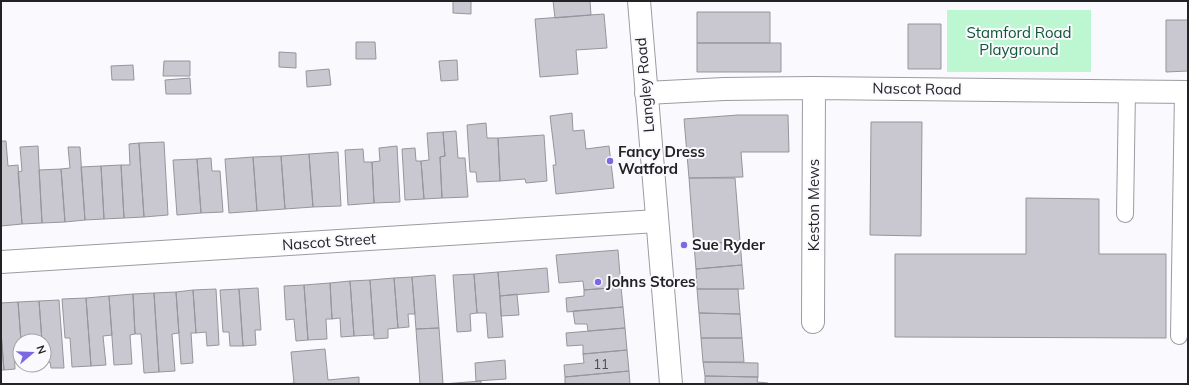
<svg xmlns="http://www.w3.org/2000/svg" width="1189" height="385" font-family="Mulish,sans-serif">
  <rect width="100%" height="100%" fill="#fafafe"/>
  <path fill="#bcf7d2" d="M947 10H1091V72H947Z"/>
  <path fill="#c9c7cf" stroke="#96959c" d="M453 1H471V14L453 13Z
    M553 1H590L591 15 555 18Z
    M697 12H770V43H697Z
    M604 14 607 48 576 50 578 74 540 77 535 19Z
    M1166 20H1188V71L1166 72Z
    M908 24H941V69H908Z
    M356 42H375L376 59H356Z
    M697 43H781V72H697Z
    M279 52 296 53V68L279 67Z
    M457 60 458 80 441 81 439 61Z
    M164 61H190V76H163Z
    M133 65 134 80H112L111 66Z
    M329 69 331 85 307 87 306 71Z
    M190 78 191 94H166L165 80Z
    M572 113 573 131 584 130 586 149 609 146 614 188 556 194 553 165H556L550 116Z
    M738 115H788L789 152H741L743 177 689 178 684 119Z
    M871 122H922L921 236 870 235Z
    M486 123 487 138H498L500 181 477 182 476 172H470L467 125Z
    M456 131 458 158H465L468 197 442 198 440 157 445 156 443 132Z
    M443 132 445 156 440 157 442 198 424 199 421 161 429 160 427 133Z
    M544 135 547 181 526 183 525 179 500 181 498 138Z
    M1 141H6L8 166 18 165 22 224 1 226Z
    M164 142 168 215 144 217 139 143Z
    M139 143 144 217 124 218 121 165H130L129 144Z
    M38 146 42 223 22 224 18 172 22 171 20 147Z
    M397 146 400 202 374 203 372 162 380 161 379 148Z
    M68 147H80L85 220 65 222 61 169 70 168Z
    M415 148 416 161H421L424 199 405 200 402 149Z
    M363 149 364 162H372L374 203 348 205 345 150Z
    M338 152 341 206 313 207 309 154Z
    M309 154 313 207 285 209 281 156Z
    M281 156 285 209 257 211 253 157Z
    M253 157 257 211 229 213 225 159Z
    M211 158 212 171H220L223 212 201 213 197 159Z
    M197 159 201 213 177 215 173 160Z
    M121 165 124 218 104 219 101 166Z
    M101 166 104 219 85 220 81 167Z
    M61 169 65 222 42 223 39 170Z
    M689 178H735L740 241 694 245Z
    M1026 198 1099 199V254H1166V338L895 337V254H1026Z
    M740 241 742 265 696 269 694 245Z
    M618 250 621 287 584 290 583 281 559 283 556 255Z
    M742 265 744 289H697L696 269Z
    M547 268 549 292 500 296 498 272Z
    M498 272 503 337 488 338 486 313H477L474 274Z
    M474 274 477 313 470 314 471 331 457 332 453 275Z
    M435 275 439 328 416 329 412 277Z
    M412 277 415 314H408L409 327 398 328 394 278Z
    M394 278 398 328 388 329V338L374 339 370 280Z
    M370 280 374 335 354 336 350 281Z
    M350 281 354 336 341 337 340 318 332 319 330 283Z
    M330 283 332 319H326L327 339 308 340 304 285Z
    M304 285 308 340 296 341 294 319 286 320 284 286Z
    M621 287 623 307 567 312 566 298 584 296V290Z
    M258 288 261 330H255L256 345 243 346 239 289Z
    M216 289 219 345 207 346 206 332 196 333 193 290Z
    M239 289 243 346H230L229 332H223L220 290Z
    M697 289H738L740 314 699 313Z
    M193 290 196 333H191L193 363 181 364 176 292Z
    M176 292 179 333 172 334 175 371 159 372 154 293Z
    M154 293 159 372 144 373 141 334H135L133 294Z
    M133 294 135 334 130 335 132 364 114 365 109 296Z
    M517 294 519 315 501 316 500 296Z
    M109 296 112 335 103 336 106 365 91 366 86 298Z
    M86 298 91 366 72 367 70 338H65L62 299Z
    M59 300 64 368H51L50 362 44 363V341H42L39 301Z
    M39 301 42 341H21L18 302Z
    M18 302 21 341H20V347H14L15 369 4 370 1 332V303Z
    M623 307 625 328 588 331 587 324H575L573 311Z
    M699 313 740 314 742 338H701Z
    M439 328 443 384 481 381V384H420L416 329Z
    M625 328 627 350 583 354V345L567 346 566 333Z
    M1 332 4 370H1Z
    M701 338H742L744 362H703Z
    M325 349 328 380 359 377V384H286L294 383 291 352Z
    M627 350 629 371 565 377 564 365 584 363 583 354Z
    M505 360 506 379 476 381 475 363Z
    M703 362 758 363V377L705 376Z
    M629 371 630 384H565V377Z
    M705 376 758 377 757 382 768 383V384H705Z"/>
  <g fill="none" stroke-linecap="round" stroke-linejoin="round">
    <g stroke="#9b9ba2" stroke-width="18">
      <path id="service" d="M1125 214 1127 91
        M1179 336 1183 92"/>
    </g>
    <g stroke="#9b9ba2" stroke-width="24">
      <path id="minor" d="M646 93 724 89 814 88 1188 92
        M1 262 657 221
        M813 322 814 88"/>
    </g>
    <g stroke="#9b9ba2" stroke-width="24">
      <path id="tertiary" d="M639 1 671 384"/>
    </g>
    <use href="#service" stroke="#fff" stroke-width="16"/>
    <use href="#minor" stroke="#fff" stroke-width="22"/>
    <use href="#tertiary" stroke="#fff" stroke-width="22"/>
  </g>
  <g fill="#7c68e3" stroke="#fafafe" stroke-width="1.5">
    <circle cx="610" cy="161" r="4"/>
    <circle cx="684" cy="245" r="4"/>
    <circle cx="598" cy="282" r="4"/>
  </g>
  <g text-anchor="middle" stroke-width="4" stroke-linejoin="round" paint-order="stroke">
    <g font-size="13" fill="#4c4c50">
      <text x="601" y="369">11</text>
    </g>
    <g font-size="15" fill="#0f5635" stroke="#fafafe">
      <text x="1019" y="38">Stamford Road<tspan x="1019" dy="17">Playground</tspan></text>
    </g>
    <g font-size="15" fill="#232326" stroke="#fafafe">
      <text transform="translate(645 85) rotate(-95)" y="5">Langley Road</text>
      <text transform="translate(917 89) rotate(1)" y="5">Nascot Road</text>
      <text transform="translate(814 205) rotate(-90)" y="5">Keston Mews</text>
      <text transform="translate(329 242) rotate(-4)" y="5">Nascot Street</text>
    </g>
    <g font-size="15" font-weight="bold" fill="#232326" stroke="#fafafe" text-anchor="start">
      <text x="618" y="157">Fancy Dress<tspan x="618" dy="17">Watford</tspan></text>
      <text x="692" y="250">Sue Ryder</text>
      <text x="606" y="287">Johns Stores</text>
    </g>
  </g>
  <rect width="1189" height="385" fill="none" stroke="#232326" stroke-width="4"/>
  <g transform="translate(32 353) rotate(71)"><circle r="19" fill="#fafafe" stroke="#a4a4a8"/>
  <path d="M0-3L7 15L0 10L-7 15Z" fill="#7c68e3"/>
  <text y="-6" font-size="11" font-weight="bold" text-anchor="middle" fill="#232326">N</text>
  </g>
</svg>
